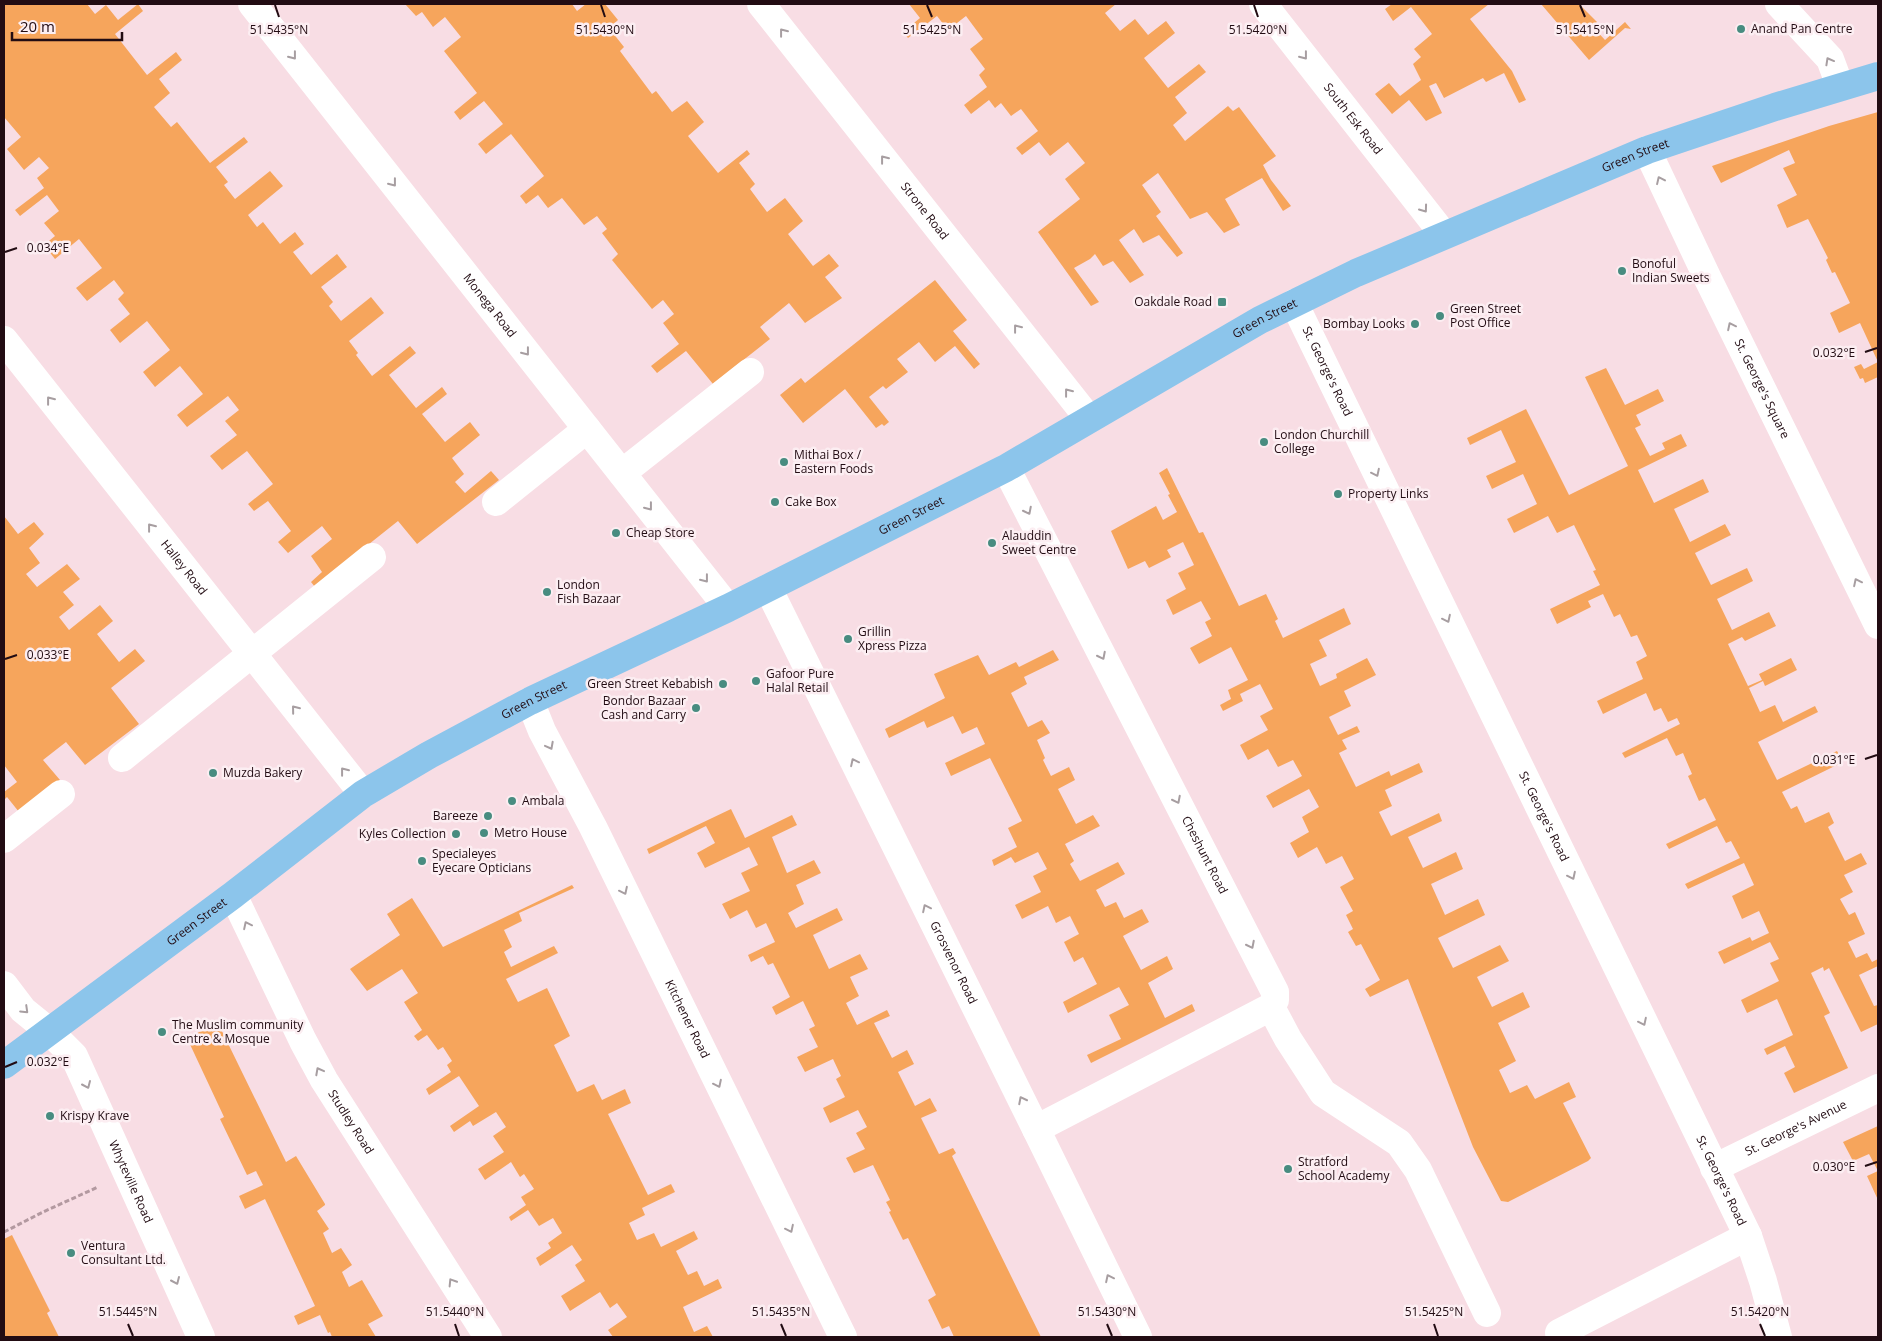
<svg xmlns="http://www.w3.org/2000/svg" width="1882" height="1341" font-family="'Open Sans',sans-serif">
  <rect width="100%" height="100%" fill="#f8dde4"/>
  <path fill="#f6a55c" d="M4 4H87L95 14 106 5 118 20 138 4 143 11 115 34 147 75 176 52 182 60 159 79 170 93 154 107 171 127 177 122 210 163 244 137 248 142 216 167 228 182 224 185 235 199 270 171 283 186 248 215 257 227 263 222 280 244 295 232 304 244 293 252 311 275 337 254 347 267 321 287 333 302 329 306 341 321 371 297 384 313 349 341 358 353 356 355 372 376 410 346 416 353 389 375 416 408 442 387 447 394 422 414 445 442 470 422 480 435 452 458 464 474 455 482 465 493 491 471 499 480 417 544 398 521 315 587 311 582 322 572 311 556 332 539 322 526 288 553 278 542 291 531 268 501 254 511 248 504 273 484 247 451 222 470 210 456 237 435 225 421 239 410 228 396 187 427 177 415 203 394 180 366 155 387 143 372 170 350 147 321 120 343 110 330 130 314 118 299 124 293 114 280 87 301 76 288 102 268 79 239 55 259 44 245 55 236 44 223 59 211 47 195 20 216 15 210 44 188 37 178 49 168 39 157 24 170 7 149 21 137 4 117Z
    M405 4H572L577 11 586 4H605L618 20 609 28 624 47 620 51 652 94 656 91 672 112 687 101 704 122 688 136 718 173 747 150 750 154 739 163 755 184 750 189 767 212 785 198 803 221 788 234 813 266 829 254 839 266 825 277 842 298 805 323 789 303 760 327 770 339 713 384 686 351 657 373 651 366 679 344 663 323 674 314 663 300 652 309 612 260 618 254 602 233 607 229 597 216 584 225 562 198 548 208 538 195 526 204 520 196 544 176 511 134 486 154 478 144 503 124 484 101 460 120 454 112 477 93 444 51 461 37 445 17 433 27 422 12 416 16Z
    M909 4H1098L1099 5 1101 4H1116L1105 13 1120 31 1135 19 1148 35 1166 21 1175 33 1144 58 1168 88 1199 64 1206 72 1175 97 1187 113 1173 125 1185 141 1228 106 1233 111 1239 107 1276 156 1263 165 1271 180 1291 206 1283 211 1262 178 1225 199 1240 225 1224 233 1207 212 1190 219 1158 173 1142 185 1161 212 1156 216 1183 253 1177 257 1159 235 1143 243 1134 229 1119 240 1144 275 1130 283 1113 261 1103 266 1095 254 1090 259 1074 268 1099 302 1091 306 1038 232 1080 199 1065 179 1085 163 1068 142 1050 156 1039 142 1022 155 1016 148 1038 131 1021 109 1011 116 1001 103 995 108 989 100 971 114 964 105 987 87 979 75 985 69 970 49 983 39 966 16 948 30 937 16 908 38 903 32 920 18Z
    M1392 4H1489L1470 19 1512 71 1526 100 1519 103 1504 73 1486 82 1483 78 1444 98 1436 83 1429 86 1442 113 1426 121 1409 100 1392 114 1375 94 1389 83 1400 96 1421 80 1413 64 1421 57 1414 49 1432 34 1411 7 1393 21 1385 9Z
    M1541 4H1579L1597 22 1593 27 1605 40 1625 22 1631 29 1625 28 1589 60Z
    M1878 112V362L1860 323 1839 333 1830 313 1850 303 1835 272 1832 273 1826 260 1828 258 1808 219 1787 228 1777 205 1797 195 1783 168 1795 163 1789 150 1721 183 1712 166 1829 126Z
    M935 280 967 320 953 331 980 364 974 369 955 346 935 362 919 342 897 359 908 372 886 389 883 386 869 397 889 422 884 426 882 424 876 428 845 389 803 423 780 395 801 378 805 383Z
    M1878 362V377L1865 383 1863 378 1860 379 1854 367 1861 364 1864 369Z
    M1606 368 1625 405 1658 389 1664 401 1636 415 1641 425 1635 428 1650 456 1665 449 1662 443 1681 434 1687 446 1638 470 1654 503 1703 479 1709 492 1674 509 1690 542 1725 524 1731 535 1695 553 1711 585 1747 568 1753 581 1717 599 1732 630 1769 612 1776 626 1745 641 1742 637 1728 644 1748 686 1762 680 1759 674 1791 658 1797 670 1765 686 1763 681 1749 688 1760 712 1775 705 1783 722 1815 706 1818 712 1758 742 1777 780 1837 751 1843 762 1782 792 1791 809 1797 806 1805 823 1829 812 1834 823 1828 827 1845 861 1861 853 1867 864 1844 875 1853 892 1840 899 1849 915 1855 912 1865 934 1848 942 1856 958 1867 953 1872 962 1878 959V966L1859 975 1874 1006 1878 1005V1024L1861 1032 1829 968 1824 971 1823 967 1811 973 1830 1013 1824 1016 1848 1068 1794 1093 1784 1073 1795 1067 1785 1046 1767 1055 1764 1049 1793 1035 1777 999 1747 1013 1741 1000 1779 981 1770 963 1779 959 1770 942 1724 964 1718 952 1750 937 1752 941 1769 933 1759 911 1742 919 1732 896 1754 885 1744 863 1688 889 1685 884 1740 858 1731 841 1726 843 1717 826 1669 849 1666 844 1716 820 1705 798 1699 801 1688 776 1692 774 1683 753 1676 756 1667 738 1625 758 1622 753 1680 724 1677 718 1668 722 1661 708 1654 711 1646 693 1603 714 1597 701 1643 679 1636 662 1647 656 1637 635 1631 637 1620 614 1614 617 1603 594 1588 601 1591 607 1557 624 1550 609 1600 585 1593 571 1596 570 1574 525 1557 533 1548 516 1514 533 1507 519 1537 504 1523 474 1492 489 1486 476 1516 462 1501 430 1470 445 1467 438 1526 409 1569 495 1628 466 1585 377Z
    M1167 468 1199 533 1203 532 1239 606 1266 594 1278 619 1275 621 1283 638 1344 608 1351 624 1319 640 1327 656 1310 664 1320 686 1337 678 1336 674 1367 658 1376 675 1344 691 1351 706 1329 717 1338 735 1357 726 1360 732 1342 740 1347 749 1339 753 1356 787 1389 771 1391 776 1419 763 1423 772 1385 790 1392 806 1379 812 1391 836 1439 813 1442 821 1408 837 1423 868 1456 852 1463 869 1431 884 1445 915 1478 899 1485 915 1438 938 1453 968 1500 945 1509 961 1477 977 1492 1007 1523 992 1530 1007 1498 1023 1516 1061 1499 1070 1510 1093 1527 1085 1535 1099 1569 1082 1576 1097 1563 1103 1591 1158 1588 1161 1508 1202 1501 1201 1473 1147 1408 979 1370 997 1365 989 1380 980 1361 944 1356 946 1348 932 1353 929 1346 915 1353 911 1340 887 1354 879 1342 856 1326 864 1317 847 1298 858 1290 843 1309 832 1302 817 1319 807 1309 789 1273 808 1266 796 1302 776 1293 760 1278 767 1268 749 1248 760 1240 745 1268 730 1260 716 1273 709 1260 684 1240 694 1243 701 1223 711 1220 705 1231 699 1228 690 1248 680 1231 647 1199 664 1190 648 1212 636 1205 622 1211 619 1201 601 1173 615 1166 600 1186 589 1178 573 1194 565 1183 542 1167 550 1171 557 1149 568 1145 561 1128 569 1111 531 1156 506 1163 520 1177 512 1168 495 1170 494 1159 473Z
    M4 516 18 534 34 522 44 534 29 548 40 563 26 574 37 587 67 564 80 579 63 592 74 605 59 617 69 630 100 605 113 621 97 634 119 662 135 649 145 661 111 688 139 724 85 765 66 742 43 760 60 780 19 812 7 797 4 800V792L17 782 4 765Z
    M1053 650 1059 660 1024 677 1027 684 1011 693 1028 727 1042 720 1050 733 1037 740 1045 758 1043 760 1051 776 1069 767 1075 780 1058 789 1076 824 1093 815 1100 826 1065 844 1074 861 1070 864 1080 881 1118 862 1125 874 1096 890 1105 907 1116 902 1124 918 1142 909 1149 922 1123 936 1141 970 1167 956 1173 969 1148 983 1165 1018 1192 1004 1195 1011 1091 1063 1087 1055 1121 1039 1109 1015 1129 1005 1119 987 1068 1013 1063 1002 1097 984 1083 957 1074 962 1064 942 1079 934 1070 916 1056 923 1048 906 1022 919 1015 905 1041 892 1033 876 1047 869 1038 852 1015 863 1011 857 994 866 992 860 1017 847 1008 828 1022 821 990 758 951 776 945 763 985 744 977 727 962 734 953 716 927 728 924 721 889 738 885 729 945 698 934 674 978 655 989 675 1016 662 1019 667Z
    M731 809 745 838 792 815 797 825 772 837 787 873 814 860 821 873 796 885 804 904 788 913 796 928 837 908 843 920 813 935 829 969 860 954 868 969 850 977 859 996 846 1003 857 1025 887 1010 890 1016 874 1023 892 1058 907 1050 914 1064 898 1072 915 1106 930 1098 937 1111 921 1118 939 1154 953 1148 956 1153 952 1156 1041 1337H954L949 1326 942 1329 928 1300 936 1295 908 1238 903 1240 889 1212 891 1211 886 1202 890 1200 873 1165 854 1173 846 1158 865 1149 856 1133 867 1127 858 1110 830 1123 823 1108 845 1097 836 1079 841 1076 833 1059 805 1072 797 1057 818 1047 809 1029 815 1026 803 1001 776 1015 772 1007 790 997 773 963 768 965 763 956 751 962 748 955 775 942 766 923 756 928 747 910 730 919 722 904 750 891 741 873 758 865 749 847 705 868 697 853 715 843 706 826 649 854 647 849Z
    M572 885 574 888 519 913 522 921 504 930 512 947 504 952 511 967 554 946 558 953 506 979 518 1002 547 988 570 1036 554 1045 577 1092 594 1084 602 1100 625 1089 631 1103 608 1114 648 1195 671 1184 675 1192 642 1208 645 1215 629 1223 637 1240 654 1233 661 1247 694 1231 698 1239 676 1251 688 1275 697 1271 704 1286 718 1279 722 1288 683 1307 694 1332 707 1326 713 1337H613L608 1330 627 1317 617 1303 610 1308 600 1292 570 1311 561 1296 585 1281 575 1265 582 1260 572 1245 540 1266 536 1258 551 1248 548 1243 562 1233 553 1218 539 1226 528 1210 511 1221 509 1217 526 1205 521 1197 534 1189 524 1174 520 1177 511 1162 485 1180 478 1169 504 1152 493 1136 506 1127 496 1112 473 1126 470 1121 454 1132 450 1126 479 1106 459 1076 429 1095 426 1089 451 1072 447 1065 452 1061 443 1047 438 1050 427 1035 418 1041 414 1036 422 1030 404 1002 418 993 402 969 367 991 350 969 400 935 387 914 412 898 443 947Z
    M218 1023 286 1162 296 1156 325 1204V1205L317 1211 329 1229 323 1233 332 1253 341 1248 352 1265 342 1272 349 1287 362 1280 383 1316 368 1324 376 1337H332L330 1332 328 1333 320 1315 298 1325 294 1316 315 1306 265 1199 245 1209 239 1196 263 1185 256 1171 247 1175 220 1119 224 1117 187 1038Z
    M1878 1126V1200L1867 1176 1878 1171 1869 1154 1853 1161 1843 1142Z
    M12 1235 50 1311 47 1313 59 1337H4V1239Z"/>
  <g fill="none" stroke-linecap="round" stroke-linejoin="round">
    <path stroke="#b399a0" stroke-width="3" stroke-dasharray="5 2.5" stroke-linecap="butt" d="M4 1232 43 1212 98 1187"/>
    <g stroke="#fff" stroke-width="28">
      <path id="s1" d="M252 4 728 608"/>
      <path id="s2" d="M761 4 1089 419"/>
      <path id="s3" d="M1263 4 1444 235"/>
      <path d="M1779 4 1830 59 1840 86"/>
      <path id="s4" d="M1647 150 1708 279 1878 625"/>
      <path id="s5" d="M1294 303 1748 1236 1763 1281 1778 1337"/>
      <path id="s6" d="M4 340 363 794"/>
      <path id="s7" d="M1006 468 1275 992V1000L1271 1007 1036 1129"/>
      <path d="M622 473 750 372"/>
      <path d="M496 502 587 429"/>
      <path id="s8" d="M768 588 1036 1129 1138 1337"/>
      <path id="s9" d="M530 701 542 731 593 827 843 1337"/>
      <path d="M122 758 372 557"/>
      <path d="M4 839 61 794"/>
      <path id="s10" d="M233 895 303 1041 324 1080 488 1337"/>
      <path id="s11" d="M4 985 23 1010 50 1032 74 1056 201 1337"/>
      <path d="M1271 1007 1288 1039 1323 1093 1399 1143 1418 1170 1487 1313"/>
      <path id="s12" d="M1714 1168 1878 1088"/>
      <path d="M1559 1333 1748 1236"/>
    </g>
    <path stroke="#8cc5eb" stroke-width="28" id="s13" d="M4 1065 233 895 363 794 429 755 530 701 728 608 1006 468 1260 320 1356 273 1647 150 1775 107 1878 76"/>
  </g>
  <defs><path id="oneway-chevron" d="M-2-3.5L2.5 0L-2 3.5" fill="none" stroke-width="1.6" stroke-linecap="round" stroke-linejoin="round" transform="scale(1.25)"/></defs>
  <g stroke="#a79ea1">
    <use href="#oneway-chevron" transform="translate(783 32) rotate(-128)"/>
    <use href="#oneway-chevron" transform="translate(293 56) rotate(52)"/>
    <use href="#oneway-chevron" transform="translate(1304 56) rotate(52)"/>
    <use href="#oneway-chevron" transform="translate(1829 61) rotate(-119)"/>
    <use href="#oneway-chevron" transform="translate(884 159) rotate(-128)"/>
    <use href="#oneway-chevron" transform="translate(1660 180) rotate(-115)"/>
    <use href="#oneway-chevron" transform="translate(393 183) rotate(52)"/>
    <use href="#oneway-chevron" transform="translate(1424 209) rotate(54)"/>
    <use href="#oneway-chevron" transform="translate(1731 326) rotate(-116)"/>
    <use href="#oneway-chevron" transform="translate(1017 328) rotate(-128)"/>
    <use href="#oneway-chevron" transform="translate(526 352) rotate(52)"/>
    <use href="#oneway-chevron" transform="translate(1068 392) rotate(-128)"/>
    <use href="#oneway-chevron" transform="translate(50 400) rotate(-128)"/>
    <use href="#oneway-chevron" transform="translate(1376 473) rotate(64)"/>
    <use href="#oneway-chevron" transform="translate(649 507) rotate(52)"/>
    <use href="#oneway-chevron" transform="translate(1028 511) rotate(63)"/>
    <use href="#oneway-chevron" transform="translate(151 527) rotate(-128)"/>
    <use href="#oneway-chevron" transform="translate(705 579) rotate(52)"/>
    <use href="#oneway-chevron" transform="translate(1857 582) rotate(-116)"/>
    <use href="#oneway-chevron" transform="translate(1447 619) rotate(64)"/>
    <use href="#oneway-chevron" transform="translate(1102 656) rotate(63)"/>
    <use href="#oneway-chevron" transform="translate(295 709) rotate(-129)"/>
    <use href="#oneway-chevron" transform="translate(550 746) rotate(62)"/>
    <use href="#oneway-chevron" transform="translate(854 762) rotate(-116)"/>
    <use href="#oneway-chevron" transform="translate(344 771) rotate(-128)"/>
    <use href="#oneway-chevron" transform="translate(1177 800) rotate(63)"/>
    <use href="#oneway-chevron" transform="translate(1572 876) rotate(64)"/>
    <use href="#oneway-chevron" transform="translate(624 891) rotate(64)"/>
    <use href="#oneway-chevron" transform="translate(926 908) rotate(-116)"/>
    <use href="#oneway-chevron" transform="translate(247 925) rotate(-116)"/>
    <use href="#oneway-chevron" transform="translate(1251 945) rotate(63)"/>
    <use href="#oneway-chevron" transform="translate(25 1010) rotate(44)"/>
    <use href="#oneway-chevron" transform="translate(1643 1022) rotate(64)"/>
    <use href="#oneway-chevron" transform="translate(319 1071) rotate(-118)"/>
    <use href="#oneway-chevron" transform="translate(718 1084) rotate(64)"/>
    <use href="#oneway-chevron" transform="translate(87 1085) rotate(66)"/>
    <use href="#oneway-chevron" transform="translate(1022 1100) rotate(-117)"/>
    <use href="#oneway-chevron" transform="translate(790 1229) rotate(64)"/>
    <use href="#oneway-chevron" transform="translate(1109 1278) rotate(-116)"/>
    <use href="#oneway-chevron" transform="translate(176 1281) rotate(66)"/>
    <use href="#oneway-chevron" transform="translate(452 1282) rotate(-122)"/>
  </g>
  <path fill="none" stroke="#220c13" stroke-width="2" d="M275 5 279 17M601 5 605 17M927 5 932 17M1254 5 1258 17M1580 5 1585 17M5 252 17 248M1865 352 1877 348M5 659 17 655M1865 759 1877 755M5 1067 17 1062M1865 1166 1877 1162M128 1324 133 1336M455 1324 459 1336M781 1324 786 1336M1107 1324 1112 1336M1434 1324 1438 1336M1760 1324 1765 1336"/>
  <g fill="#488c80" stroke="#fceef2" stroke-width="2">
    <circle cx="1741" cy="29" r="5"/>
    <circle cx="1622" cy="271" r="5"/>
    <rect x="1217" y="297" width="10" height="10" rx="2.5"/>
    <circle cx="1440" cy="316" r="5"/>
    <circle cx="1415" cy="324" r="5"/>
    <circle cx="1264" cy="442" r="5"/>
    <circle cx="784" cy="462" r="5"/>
    <circle cx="1338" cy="494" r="5"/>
    <circle cx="775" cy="502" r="5"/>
    <circle cx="616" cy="533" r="5"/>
    <circle cx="992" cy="543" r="5"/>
    <circle cx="547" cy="592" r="5"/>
    <circle cx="848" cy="639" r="5"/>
    <circle cx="756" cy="681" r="5"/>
    <circle cx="723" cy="684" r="5"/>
    <circle cx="696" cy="708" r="5"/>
    <circle cx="213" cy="773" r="5"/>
    <circle cx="512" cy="801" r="5"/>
    <circle cx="488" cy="816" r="5"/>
    <circle cx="484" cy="833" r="5"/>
    <circle cx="456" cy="834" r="5"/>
    <circle cx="422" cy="861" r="5"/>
    <circle cx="162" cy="1032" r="5"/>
    <circle cx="50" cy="1116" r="5"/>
    <circle cx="1288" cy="1169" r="5"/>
    <circle cx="71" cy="1253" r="5"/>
  </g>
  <g text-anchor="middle" stroke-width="5" stroke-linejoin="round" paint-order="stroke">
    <g font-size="12" fill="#220c13" stroke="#fceef2" text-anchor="start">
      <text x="1751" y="33">Anand Pan Centre</text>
      <text x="1632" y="268">Bonoful<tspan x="1632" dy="14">Indian Sweets</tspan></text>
      <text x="1212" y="306" text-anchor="end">Oakdale Road</text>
      <text x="1450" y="313">Green Street<tspan x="1450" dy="14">Post Office</tspan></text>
      <text x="1405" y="328" text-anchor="end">Bombay Looks</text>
      <text x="1274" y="439">London Churchill<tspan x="1274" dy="14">College</tspan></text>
      <text x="794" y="459">Mithai Box /<tspan x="794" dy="14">Eastern Foods</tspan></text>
      <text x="1348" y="498">Property Links</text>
      <text x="785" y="506">Cake Box</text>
      <text x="626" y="537">Cheap Store</text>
      <text x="1002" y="540">Alauddin<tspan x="1002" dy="14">Sweet Centre</tspan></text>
      <text x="557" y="589">London<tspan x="557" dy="14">Fish Bazaar</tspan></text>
      <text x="858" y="636">Grillin<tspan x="858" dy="14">Xpress Pizza</tspan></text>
      <text x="766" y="678">Gafoor Pure<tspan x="766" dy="14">Halal Retail</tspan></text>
      <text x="713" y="688" text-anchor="end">Green Street Kebabish</text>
      <text x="686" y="705" text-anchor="end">Bondor Bazaar<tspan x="686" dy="14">Cash and Carry</tspan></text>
      <text x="223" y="777">Muzda Bakery</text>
      <text x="522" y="805">Ambala</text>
      <text x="478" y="820" text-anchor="end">Bareeze</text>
      <text x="494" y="837">Metro House</text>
      <text x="446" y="838" text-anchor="end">Kyles Collection</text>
      <text x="432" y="858">Specialeyes<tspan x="432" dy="14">Eyecare Opticians</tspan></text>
      <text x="172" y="1029">The Muslim community<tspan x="172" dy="14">Centre &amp; Mosque</tspan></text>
      <text x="60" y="1120">Krispy Krave</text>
      <text x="1298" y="1166">Stratford<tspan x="1298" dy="14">School Academy</tspan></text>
      <text x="81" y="1250">Ventura<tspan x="81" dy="14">Consultant Ltd.</tspan></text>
    </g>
    <g font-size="12" fill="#220c13" stroke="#fceef2">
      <text dy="4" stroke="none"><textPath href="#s3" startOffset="146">South Esk Road</textPath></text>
      <text dy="4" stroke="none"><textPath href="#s13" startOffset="1875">Green Street</textPath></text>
      <text dy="4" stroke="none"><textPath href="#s2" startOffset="264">Strone Road</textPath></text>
      <text dy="4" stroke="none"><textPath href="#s1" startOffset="384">Monega Road</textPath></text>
      <text dy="4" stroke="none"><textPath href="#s13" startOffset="1470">Green Street</textPath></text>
      <text dy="4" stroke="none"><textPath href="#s5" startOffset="76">St. George's Road</textPath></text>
      <text dy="4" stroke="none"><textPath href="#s4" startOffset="265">St. George's Square</textPath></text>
      <text dy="4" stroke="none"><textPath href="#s13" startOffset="1065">Green Street</textPath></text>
      <text dy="4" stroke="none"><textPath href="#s6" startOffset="290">Halley Road</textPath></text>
      <text dy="4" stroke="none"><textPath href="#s13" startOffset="645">Green Street</textPath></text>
      <text dy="4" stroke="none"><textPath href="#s5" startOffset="571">St. George's Road</textPath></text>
      <text dy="4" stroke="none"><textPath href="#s7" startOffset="435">Cheshunt Road</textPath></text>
      <text dy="4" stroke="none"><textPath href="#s13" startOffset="240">Green Street</textPath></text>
      <text dy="4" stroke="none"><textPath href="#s8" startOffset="418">Grosvenor Road</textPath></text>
      <text dy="4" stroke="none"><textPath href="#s9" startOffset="355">Kitchener Road</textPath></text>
      <text dy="4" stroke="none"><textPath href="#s10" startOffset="256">Studley Road</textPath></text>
      <text dy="4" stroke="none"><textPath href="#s12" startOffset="91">St. George's Avenue</textPath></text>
      <text dy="4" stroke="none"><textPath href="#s11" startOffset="238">Whyteville Road</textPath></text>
      <text dy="4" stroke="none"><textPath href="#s5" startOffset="976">St. George's Road</textPath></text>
    </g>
  </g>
  <g font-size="12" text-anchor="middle" fill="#220c13" stroke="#fceef2" stroke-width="5" stroke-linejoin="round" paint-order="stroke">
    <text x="279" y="34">51.5435°N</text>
    <text x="605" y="34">51.5430°N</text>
    <text x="932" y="34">51.5425°N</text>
    <text x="1258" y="34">51.5420°N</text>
    <text x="1585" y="34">51.5415°N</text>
    <text x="48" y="252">0.034°E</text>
    <text x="1834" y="357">0.032°E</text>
    <text x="48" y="659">0.033°E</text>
    <text x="1834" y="764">0.031°E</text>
    <text x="48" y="1066">0.032°E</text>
    <text x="1834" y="1171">0.030°E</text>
    <text x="128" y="1316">51.5445°N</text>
    <text x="455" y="1316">51.5440°N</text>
    <text x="781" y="1316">51.5435°N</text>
    <text x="1107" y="1316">51.5430°N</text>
    <text x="1434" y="1316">51.5425°N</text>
    <text x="1760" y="1316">51.5420°N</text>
  </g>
  <rect width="1882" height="1341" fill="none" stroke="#220c13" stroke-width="10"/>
  <path d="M12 32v8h110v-8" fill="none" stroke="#220c13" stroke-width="2.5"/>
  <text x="20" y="32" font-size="15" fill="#220c13" stroke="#fceef2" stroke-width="4" paint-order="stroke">20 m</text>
</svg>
